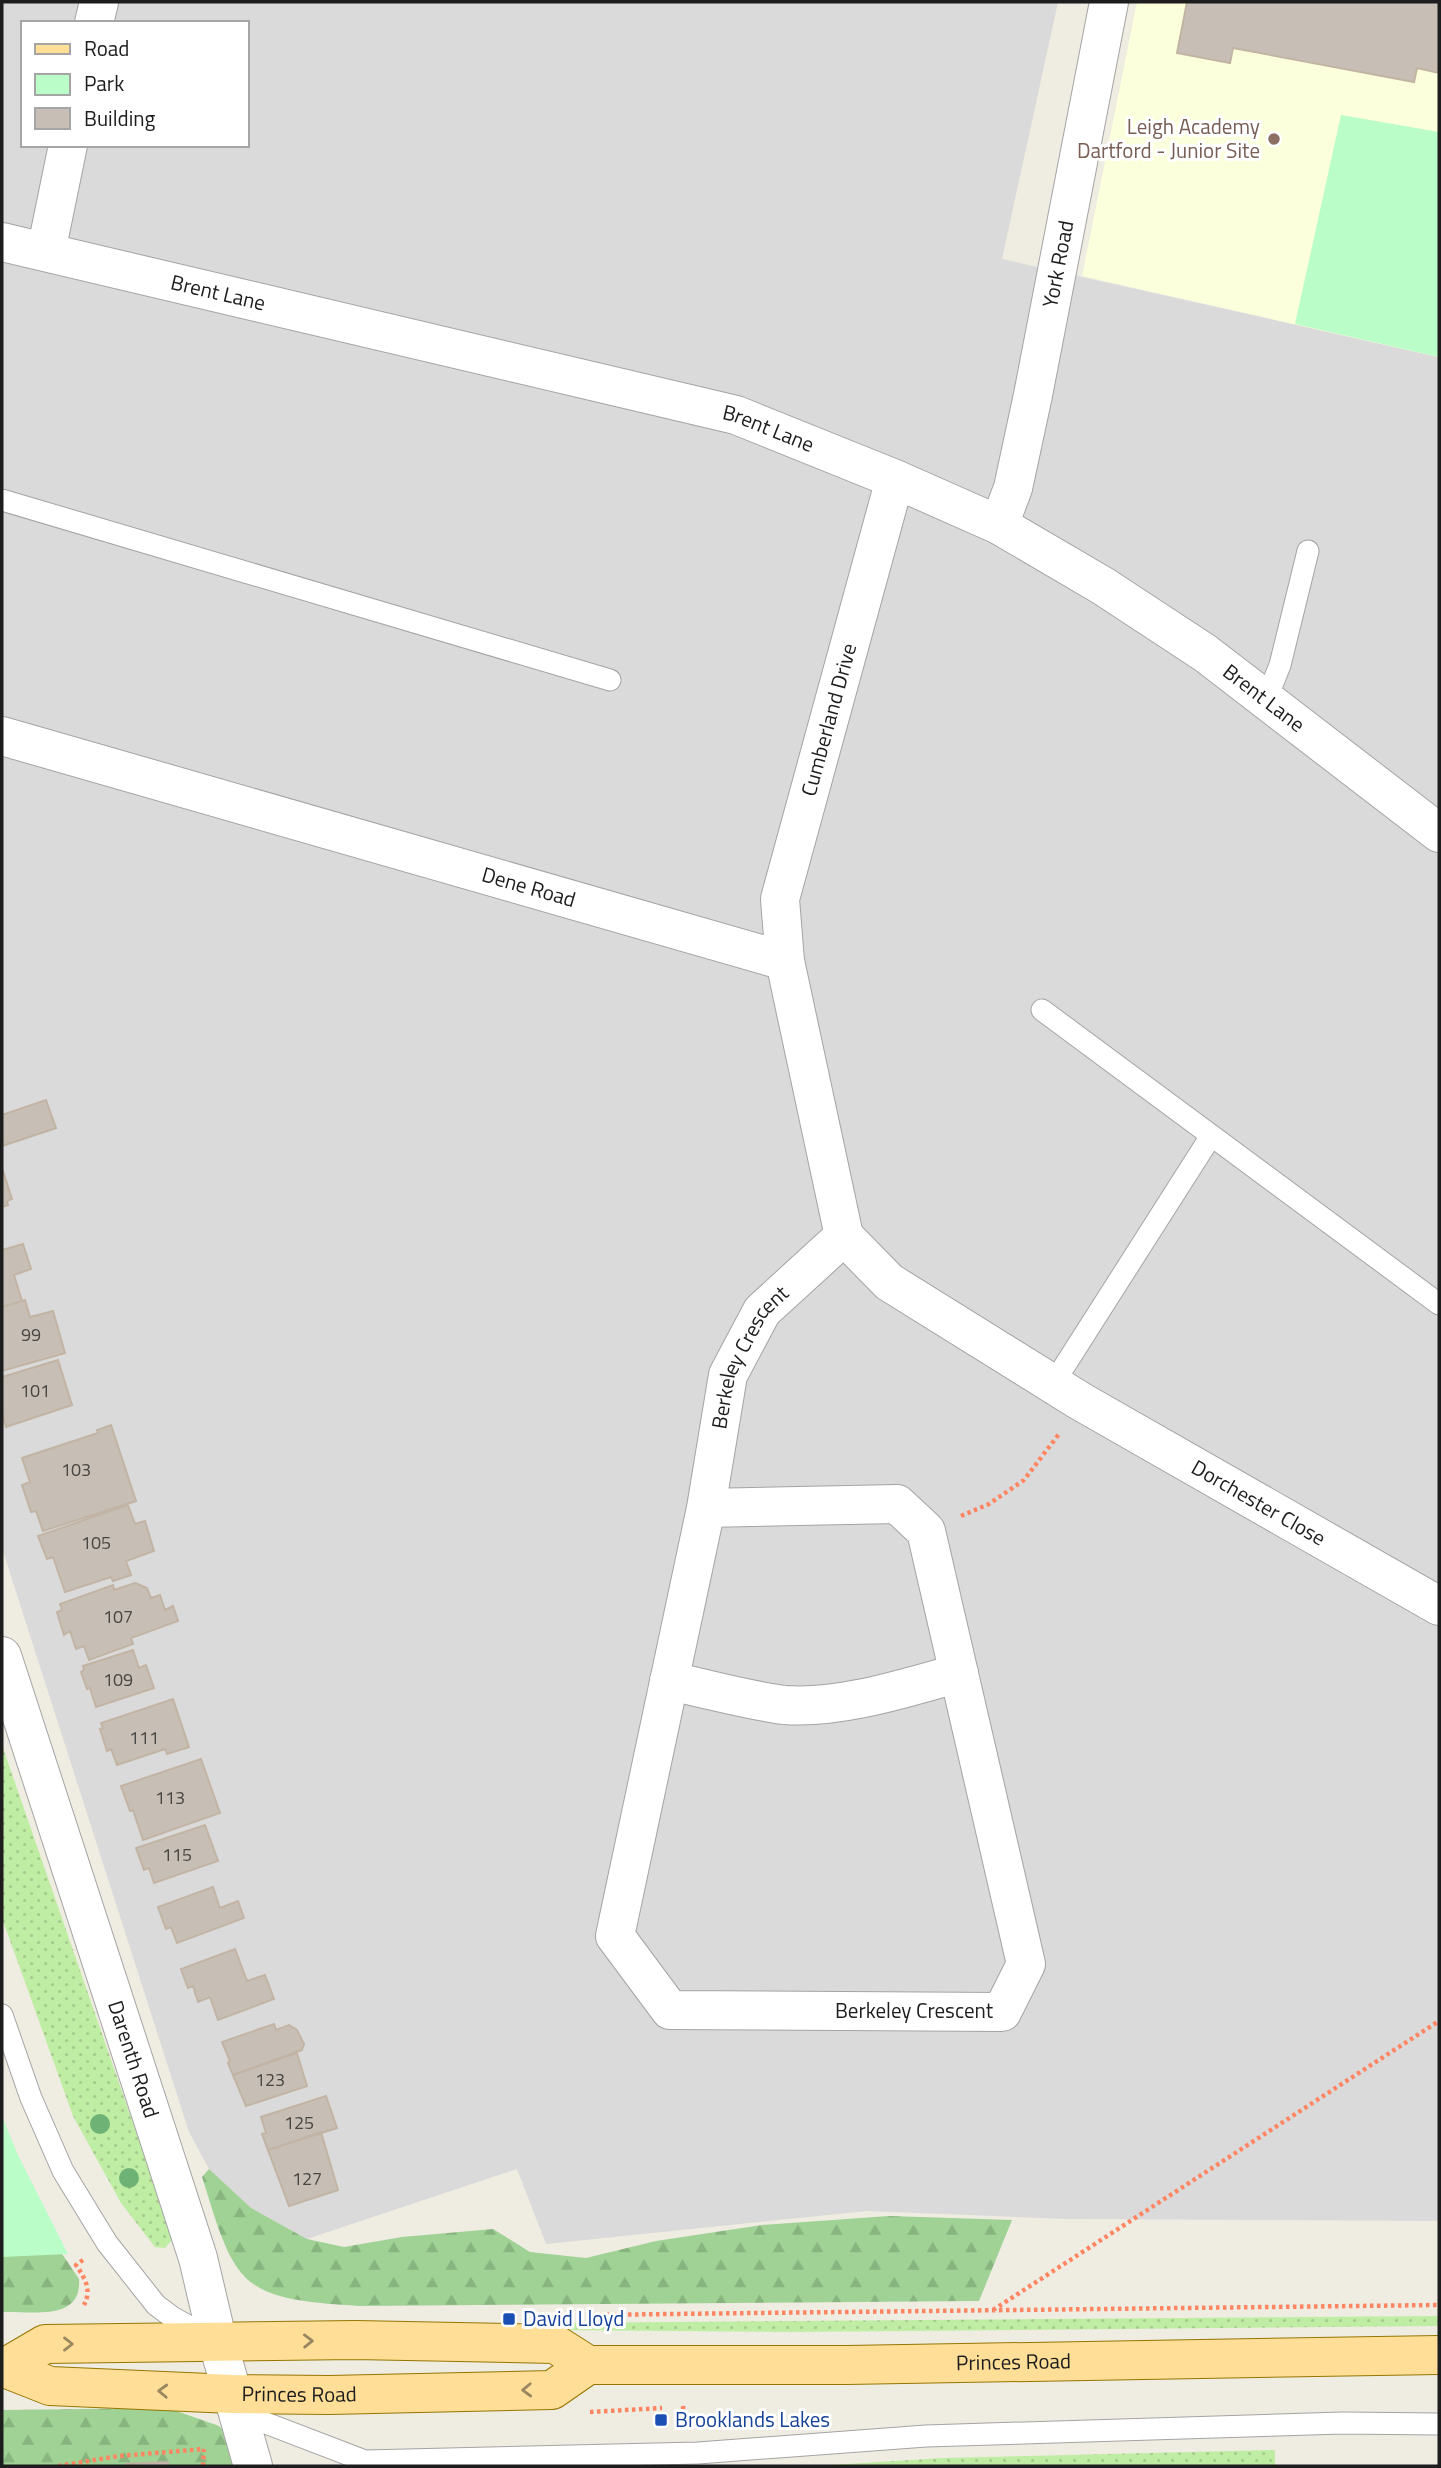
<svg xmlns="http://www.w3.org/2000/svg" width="1441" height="2468" font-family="'Titillium Web',sans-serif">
  <defs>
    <pattern id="grass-dots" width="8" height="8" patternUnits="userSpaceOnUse" patternTransform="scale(1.75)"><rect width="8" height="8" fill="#c0eda4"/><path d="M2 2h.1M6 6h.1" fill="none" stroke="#a5cb8d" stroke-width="1.8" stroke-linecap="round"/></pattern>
    <pattern id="forest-firs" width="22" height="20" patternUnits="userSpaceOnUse" patternTransform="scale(1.75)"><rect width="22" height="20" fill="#9fd294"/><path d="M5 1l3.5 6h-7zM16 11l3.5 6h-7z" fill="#88b47f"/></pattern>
  </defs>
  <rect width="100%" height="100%" fill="#efece2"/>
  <path fill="#dbdada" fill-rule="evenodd" d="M2 2H1058L1002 259 1439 357V2221L1066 2219 867 2211 546 2244 517 2169 307 2239 250 2208 209 2169 189 2132 2 1548ZM23 23H247V145H23Z"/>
  <path fill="#fbffdb" d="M1137 2H1439V357L1082 276Z"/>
  <path fill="url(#grass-dots)" d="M2 1745 173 2239 165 2248 155 2247 121 2203 73 2116 2 1918Z
    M1439 2316V2326L792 2332 553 2330V2323Z
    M1275 2450V2466H816L942 2458Z"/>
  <path fill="url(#forest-firs)" d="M209 2169 251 2208 307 2239 344 2247 402 2237 493 2229 530 2252 586 2258 656 2241 762 2225 889 2216 1012 2220 979 2301 359 2306C325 2303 270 2303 245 2277 223 2255 212 2206 202 2177Z
    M2 2187H17L79 2279C82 2322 32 2311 2 2312Z
    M168 2408 219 2426 226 2433 235 2466H2V2410Z"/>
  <path fill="#bbfdc8" d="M1341 115 1439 132V357L1295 324Z
    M2 2116 17 2153 68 2254 2 2257Z"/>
  <path fill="#c7bfb5" stroke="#c2b4a4" stroke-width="2" d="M1187 2H1439V73L1417 68 1414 82 1233 48 1230 63 1177 53Z
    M46 1100 56 1128 2 1146V1115Z
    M2 1168 12 1199 7 1201 8 1205 2 1207Z
    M23 1244 31 1269 14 1275 22 1301 2 1307V1250Z
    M25 1300 30 1317 53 1311 65 1353 2 1371V1307Z
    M58 1360 72 1405 6 1427 2 1413V1377Z
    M111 1425 136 1501 43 1531 36 1511 31 1512 22 1485 30 1482 22 1458 98 1433 97 1430Z
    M128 1505 135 1524 145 1521 154 1551 126 1561 131 1575 113 1581 111 1577 65 1592 53 1557 47 1559 38 1536Z
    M135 1583 147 1588 151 1598 160 1595 165 1610 173 1606 178 1621 131 1638 133 1644 89 1660 84 1646 76 1649 70 1631 64 1635 57 1612 62 1610 60 1604 113 1585 114 1590Z
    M133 1650 139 1668 146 1665 154 1688 96 1707 90 1688 87 1689 81 1672 84 1670 83 1666Z
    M173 1699 189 1747 167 1754 165 1749 117 1765 111 1749 107 1751 100 1729 103 1728 101 1723Z
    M201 1759 220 1813 143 1840 133 1810 130 1811 121 1786Z
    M205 1825 218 1861 154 1883 149 1868 144 1870 136 1848Z
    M213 1887 220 1908 238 1901 244 1918 177 1943 171 1927 166 1929 158 1907Z
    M235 1949 247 1981 265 1975 274 1999 218 2020 210 1997 198 2002 193 1986 188 1988 181 1969Z
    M274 2024 276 2030 289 2025 297 2030 304 2044 302 2050 233 2075 228 2063 230 2061 222 2042Z
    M297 2053 307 2086 246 2106 233 2075Z
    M326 2096 337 2128 268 2150 262 2134 266 2133 261 2117Z
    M321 2132 338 2190 289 2206 268 2150Z
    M168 2462V2466H126V2464Z"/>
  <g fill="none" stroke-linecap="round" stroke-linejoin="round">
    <g stroke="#a4a4a4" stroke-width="23">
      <path id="lane" d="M2 500 610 680
        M1266 700 1280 665 1308 551
        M1042 1010 1439 1304
        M1053 1384 1211 1136
        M2 2015 31 2098 63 2171 107 2243 156 2305 172 2317 206 2336
        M237 2412 365 2461 698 2453 926 2436 1342 2423 1439 2424"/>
    </g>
    <g stroke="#a4a4a4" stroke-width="40">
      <g id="street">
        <path d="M94 23 99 2"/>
        <path id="s1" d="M2 242 736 415 895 479 999 525 1103 586 1205 653 1439 833"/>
        <path d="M46 252 68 145"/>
        <path id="s2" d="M999 525 1013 488 1033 395 1109 2"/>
        <path id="s3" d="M2 736 785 961 844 1236"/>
        <path id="s4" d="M785 961 780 899 895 479"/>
        <path id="s5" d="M844 1236 889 1282 1080 1401 1439 1606"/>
        <path id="s6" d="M706 1508 897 1504 926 1531 1026 1964 1002 2012 670 2010 615 1936 706 1508 728 1375 762 1311 844 1236"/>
        <path id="s7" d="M2 1656 198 2258 218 2343 253 2466"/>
        <path d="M669 1681C705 1688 750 1701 785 1705 841 1709 905 1688 959 1673"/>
      </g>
    </g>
    <g stroke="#967600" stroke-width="40">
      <g id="primary">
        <path id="s8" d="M2 2367 50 2386 232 2394 329 2395 552 2390 588 2365"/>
        <path id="s9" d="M6 2367 45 2344 355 2340 555 2344 588 2365H847L1439 2355"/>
      </g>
    </g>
    <path stroke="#ff8563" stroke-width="4.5" stroke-dasharray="3.5 3.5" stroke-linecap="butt" d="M961 1516 989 1504 1024 1480 1059 1434
      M83 2260 76 2265C85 2278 92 2290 84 2305
      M993 2310 1439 2021
      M586 2315 1439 2305
      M683 2406 684 2423
      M590 2412 662 2408
      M58 2466 119 2456 204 2449
      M203 2466 204 2449"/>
    <use href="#lane" stroke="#fff" stroke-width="21"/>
    <use href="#street" stroke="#fff" stroke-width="38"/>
    <use href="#primary" stroke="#ffde97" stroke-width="38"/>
  </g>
  <g fill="#6eb276">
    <circle cx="100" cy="2124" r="10"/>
    <circle cx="129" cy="2178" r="10"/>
  </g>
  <defs><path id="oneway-chevron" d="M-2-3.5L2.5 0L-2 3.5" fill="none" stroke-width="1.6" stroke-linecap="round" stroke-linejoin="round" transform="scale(1.75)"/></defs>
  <g stroke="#998760">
    <use href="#oneway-chevron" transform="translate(308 2341) rotate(-1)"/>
    <use href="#oneway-chevron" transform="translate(68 2344)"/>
    <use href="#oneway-chevron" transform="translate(527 2390) rotate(178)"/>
    <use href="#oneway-chevron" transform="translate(163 2391) rotate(-178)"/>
  </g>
  <circle fill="#8d6e63" stroke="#fff" stroke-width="2.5" cx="1274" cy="139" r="7"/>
  <g fill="#1a4fb4" stroke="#fff" stroke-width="2.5">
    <rect x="502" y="2312" width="14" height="14" rx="3.5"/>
    <rect x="654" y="2413" width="14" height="14" rx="3.5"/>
  </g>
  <g text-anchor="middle" stroke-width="6" stroke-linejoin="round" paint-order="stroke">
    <g font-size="18" fill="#484643">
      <text x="31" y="1341">99</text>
      <text x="35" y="1397">101</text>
      <text x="76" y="1476">103</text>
      <text x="96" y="1549">105</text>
      <text x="118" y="1623">107</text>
      <text x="118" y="1686">109</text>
      <text x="144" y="1744">111</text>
      <text x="170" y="1804">113</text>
      <text x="177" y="1861">115</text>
      <text x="270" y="2086">123</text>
      <text x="299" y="2129">125</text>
      <text x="307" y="2185">127</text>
    </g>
    <g font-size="21" fill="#785e54" stroke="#fff" text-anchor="end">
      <text x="1260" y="134">Leigh Academy<tspan x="1260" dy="24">Dartford - Junior Site</tspan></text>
    </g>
    <g font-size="21" fill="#1d1d1d" stroke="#fff">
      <text dy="7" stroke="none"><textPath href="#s2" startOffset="268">York Road</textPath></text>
      <text dy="7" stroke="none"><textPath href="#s1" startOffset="222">Brent Lane</textPath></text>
      <text dy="7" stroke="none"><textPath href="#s1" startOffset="789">Brent Lane</textPath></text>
      <text dy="7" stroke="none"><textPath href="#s1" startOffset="1356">Brent Lane</textPath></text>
      <text dy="7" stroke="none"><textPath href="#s4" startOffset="248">Cumberland Drive</textPath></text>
      <text dy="7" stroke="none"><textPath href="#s3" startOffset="548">Dene Road</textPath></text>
      <text dy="7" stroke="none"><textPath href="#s6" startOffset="1750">Berkeley Crescent</textPath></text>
      <text dy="7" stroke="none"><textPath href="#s5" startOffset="495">Dorchester Close</textPath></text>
      <text x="914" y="2018">Berkeley Crescent</text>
      <text dy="7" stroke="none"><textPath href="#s7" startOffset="424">Darenth Road</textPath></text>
      <text dy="7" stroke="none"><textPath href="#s9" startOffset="1020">Princes Road</textPath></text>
      <text dy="7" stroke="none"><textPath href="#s8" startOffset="301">Princes Road</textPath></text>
    </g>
    <g font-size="21" fill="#164399" stroke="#fff" text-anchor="start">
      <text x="523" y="2326">David Lloyd</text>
      <text x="675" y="2427">Brooklands Lakes</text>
    </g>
  </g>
  <rect width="1441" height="2468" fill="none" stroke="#1d1d1d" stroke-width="7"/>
  <rect x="21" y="21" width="228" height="126" fill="#ffffff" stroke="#a5a5a5" stroke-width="2"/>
  <rect x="35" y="44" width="35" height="10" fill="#ffde97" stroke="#a5a5a5" stroke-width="2"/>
  <text x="84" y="56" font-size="21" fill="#1d1d1d">Road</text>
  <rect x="35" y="74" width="35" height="21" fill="#bbfdc8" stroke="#a5a5a5" stroke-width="2"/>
  <text x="84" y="91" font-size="21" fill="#1d1d1d">Park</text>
  <rect x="35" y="108" width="35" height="21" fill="#c7bfb5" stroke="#a5a5a5" stroke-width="2"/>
  <text x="84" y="126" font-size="21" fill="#1d1d1d">Building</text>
</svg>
